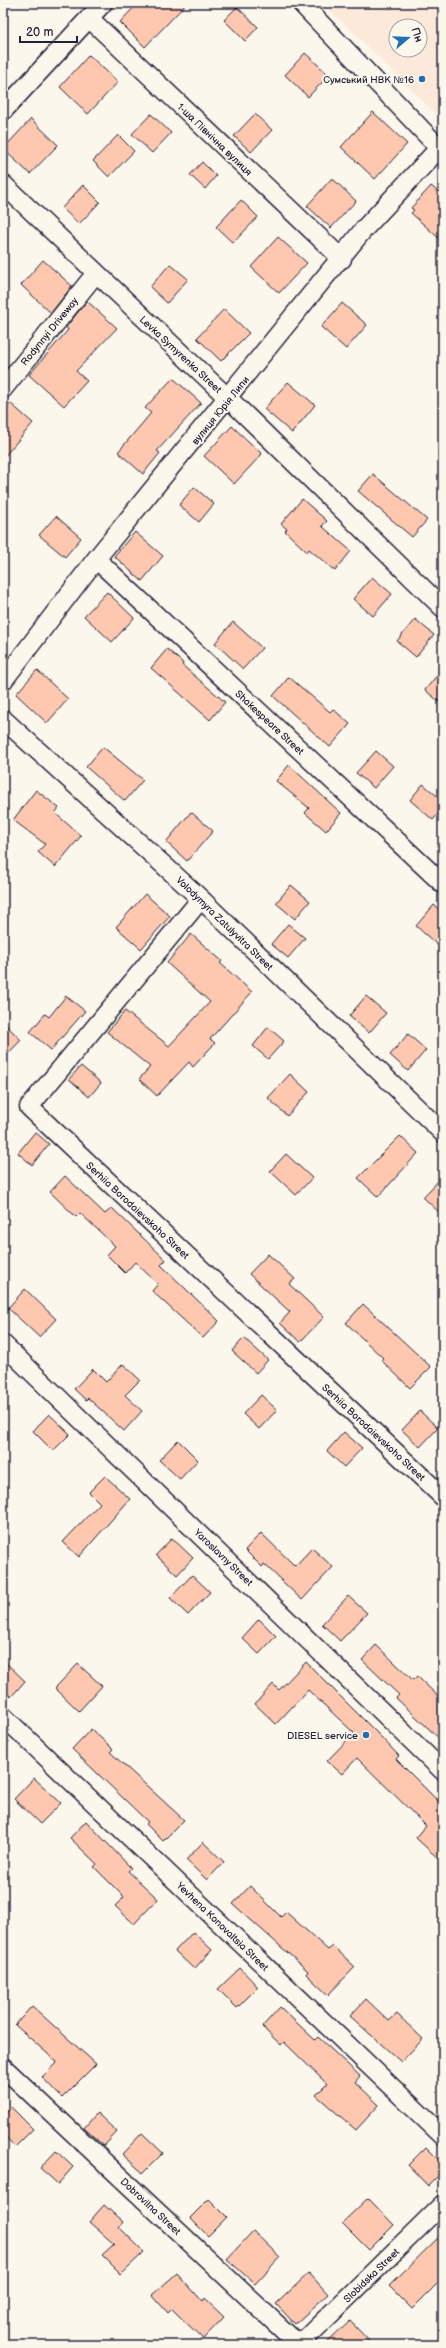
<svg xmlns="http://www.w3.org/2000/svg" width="446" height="2348" font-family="'Balsamiq Sans',sans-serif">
  <rect width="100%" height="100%" fill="#fbf7ec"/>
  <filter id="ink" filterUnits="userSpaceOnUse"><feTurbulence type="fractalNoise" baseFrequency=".025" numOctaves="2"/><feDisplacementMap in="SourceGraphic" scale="8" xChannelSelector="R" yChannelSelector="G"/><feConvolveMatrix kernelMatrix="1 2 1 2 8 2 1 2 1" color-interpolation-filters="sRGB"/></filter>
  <g filter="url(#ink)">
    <path fill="#fce9da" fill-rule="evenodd" d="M323 3H443V108L437 115ZM396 26H420V50H396Z"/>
    <path fill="#fec8b0" stroke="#22223b" d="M138 3H187L145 47 120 22Z
      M237 7 258 27 245 41 224 20Z
      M305 53 329 75 308 97 285 75Z
      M89 55 118 82 88 114 60 87Z
      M373 112 407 144 375 179 341 147Z
      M151 114 171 133 152 153 132 134Z
      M255 114 272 130 251 152 234 136Z
      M31 119 58 145 30 174 3 149Z
      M118 135 134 151 109 177 93 161Z
      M202 162 216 176 205 189 190 175Z
      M332 178 356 201 331 228 307 206Z
      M83 185 100 202 79 224 62 208Z
      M431 186 443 196V242L411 213 414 210 411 208Z
      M241 200 258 217 233 243 216 227Z
      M278 237 307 263 279 293 251 267Z
      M43 260 72 286 51 313 21 285Z
      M170 264 188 279 167 303 150 287Z
      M87 301 117 328 76 371 87 381 64 406 29 375 68 330 66 327Z
      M342 303 367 325 346 349 321 327Z
      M224 309 249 333 221 361 197 338Z
      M173 378 201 403 157 451 160 453 143 474 118 452 151 413 145 408Z
      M288 382 315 405 292 433 264 409Z
      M10 403 33 423 3 458V411Z
      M232 426 262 454 234 484 204 456Z
      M373 474 427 520 412 537 358 491Z
      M194 487 214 504 199 522 179 505Z
      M302 499 327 521 322 526 351 551 335 571 309 549 307 552 285 531 287 529 281 524Z
      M56 516 81 538 65 557 39 535Z
      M135 532 163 556 142 581 114 556Z
      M372 577 392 594 373 616 353 599Z
      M107 592 134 618 112 642 84 616Z
      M415 619 434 635 416 657 397 641Z
      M233 622 262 648 243 669 215 643Z
      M167 649 183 663 182 665 225 702 210 720 151 668Z
      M443 668V705L425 690Z
      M37 670 68 699 47 723 16 694Z
      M289 677 330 712 333 709 350 724 330 747 273 696Z
      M103 747 143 780 125 801 86 767Z
      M376 751 393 766 374 788 356 773Z
      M289 765 341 813 326 831 305 813 309 808 276 781Z
      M423 784 443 801V808L433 820 410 800Z
      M36 790 59 808 55 813 81 836 55 867 38 852 45 844 13 820Z
      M191 812 213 831 187 861 166 842Z
      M291 885 310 901 295 919 276 903Z
      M145 894 170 916 141 949 116 927Z
      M434 905 443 913V950L416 926Z
      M288 924 305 938 288 958 271 944Z
      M191 934 222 961 220 963 252 992 210 1039 215 1043 193 1067 189 1062 157 1096 139 1079 150 1067 107 1032 125 1011 169 1046 210 1002 167 963Z
      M66 996 85 1011 51 1050 30 1032 45 1014 49 1017Z
      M366 996 386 1013 369 1033 349 1016Z
      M3 1022 21 1040 3 1059Z
      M268 1027 284 1041 268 1059 253 1046Z
      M408 1034 426 1050 408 1071 390 1055Z
      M81 1066 101 1083 89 1097 69 1079Z
      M290 1074 309 1092 287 1116 268 1098Z
      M35 1132 49 1144 32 1165 18 1153Z
      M400 1136 418 1153 378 1197 358 1178Z
      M286 1154 312 1178 296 1195 270 1171Z
      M65 1176 105 1214 112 1208 166 1260 161 1265 219 1321 203 1338 152 1291 158 1284 135 1262 125 1273 107 1255 115 1246 80 1213 76 1217 50 1192Z
      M443 1176V1216L423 1197Z
      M268 1254 295 1279 289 1284 324 1317 300 1342 280 1323 290 1312 249 1274Z
      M25 1289 56 1319 39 1337 8 1308Z
      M363 1304 431 1367 410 1388 381 1360 383 1358 346 1323Z
      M244 1338 268 1360 256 1373 232 1351Z
      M123 1364 140 1380 125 1395 142 1411 124 1431 88 1398 86 1400 74 1389 93 1369 106 1382Z
      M261 1395 277 1410 259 1429 243 1414Z
      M420 1411 438 1428 420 1447 402 1430Z
      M49 1414 70 1434 53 1451 33 1431Z
      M344 1432 362 1448 344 1467 327 1451Z
      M178 1440 198 1460 180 1479 159 1460Z
      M105 1476 130 1499 79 1557 63 1542 100 1503 89 1492Z
      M261 1533 295 1566 312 1548 333 1567 302 1600 264 1564 262 1567 245 1550Z
      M172 1538 193 1558 177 1575 156 1555Z
      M192 1575 210 1592 188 1615 170 1598Z
      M348 1596 367 1613 340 1641 322 1624Z
      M259 1619 276 1636 259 1654 242 1638Z
      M376 1645 413 1680 417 1676 443 1701V1742L396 1698 399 1695 362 1660Z
      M3 1660 25 1681 11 1697 3 1689Z
      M306 1662 379 1735 399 1756 396 1759 443 1806V1863L416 1838 426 1826 357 1758 342 1774 327 1761 354 1733 308 1690 276 1724 255 1704 273 1684 279 1690Z
      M78 1664 102 1686 79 1711 55 1688Z
      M91 1729 113 1749 110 1752 184 1820 163 1841 146 1824 148 1822 72 1749Z
      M34 1778 61 1803 40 1824 14 1799Z
      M86 1821 131 1868 128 1871 158 1899 134 1924 115 1906 124 1897 94 1867 97 1864 70 1838Z
      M203 1842 224 1862 207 1880 186 1860Z
      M250 1886 281 1917 286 1912 328 1950 333 1946 355 1967 328 1995 306 1974 308 1971 233 1904Z
      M193 1932 212 1950 194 1969 175 1951Z
      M240 1968 258 1987 237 2008 218 1989Z
      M366 1999 389 2021 397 2014 423 2039 401 2062 350 2016Z
      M32 2006 96 2064 62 2098 42 2077 57 2062 15 2025Z
      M280 2007 315 2040 318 2037 360 2076 355 2082 379 2105 356 2130 316 2095 327 2084 284 2042 281 2045 262 2027Z
      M11 2107 33 2129 15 2147 3 2134V2115Z
      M97 2113 117 2132 104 2146 84 2128Z
      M142 2133 163 2153 143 2173 122 2154Z
      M426 2147 443 2164V2171L428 2186 408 2165Z
      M56 2151 73 2167 58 2184 40 2168Z
      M368 2198 394 2225 369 2250 342 2223Z
      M209 2199 227 2217 208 2236 190 2218Z
      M104 2205 123 2222 119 2227 144 2252 121 2274 102 2255 114 2244 89 2222Z
      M253 2231 280 2257 255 2284 227 2259Z
      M443 2233V2278L412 2309 389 2286Z
      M177 2273 203 2302 205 2299 224 2317 203 2339 172 2309 168 2313 152 2295Z
      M309 2273 328 2294 295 2324 276 2304Z
      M350 2321 373 2345H325Z"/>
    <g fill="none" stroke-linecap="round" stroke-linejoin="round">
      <g stroke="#22223b" stroke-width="21">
        <path id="minor" d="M301 3 443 152
          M89 18 342 259
          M3 111 103 3
          M3 184 229 399 443 608
          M3 389 96 273
          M96 559 443 884
          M3 681 96 559 364 229 443 144
          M3 719 201 899 443 1133
          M201 899 29 1107 443 1497
          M3 1344 443 1771
          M3 1716 443 2136
          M3 2067 299 2345
          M299 2345 443 2204"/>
      </g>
      <use href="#minor" stroke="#fbf7ec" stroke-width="18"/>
    </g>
  </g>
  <g fill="#1f6fb2" stroke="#fbf7ec" stroke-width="1.5">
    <circle cx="422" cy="79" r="4"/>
    <circle cx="366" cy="1735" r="4"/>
  </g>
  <g text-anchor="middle" stroke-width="4" stroke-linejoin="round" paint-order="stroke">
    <g font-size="10" fill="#22223b" stroke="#fbf7ec" text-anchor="end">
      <text x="414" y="83">Сумський НВК №16</text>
      <text x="358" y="1739">DIESEL service</text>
    </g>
    <g font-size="10" fill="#22223b" stroke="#fbf7ec">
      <text transform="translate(215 139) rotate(44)" y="4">1-ша Північна вулиця</text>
      <text transform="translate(49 331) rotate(-51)" y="4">Rodynnyi Driveway</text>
      <text transform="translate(181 354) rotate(43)" y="4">Levka Symyrenka Street</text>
      <text transform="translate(220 410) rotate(-51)" y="4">вулиця Юрія Липи</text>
      <text transform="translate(270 722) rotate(43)" y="4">Shakespeare Street</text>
      <text transform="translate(225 923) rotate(44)" y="4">Volodymyra Zatulyvitra Street</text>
      <text transform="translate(138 1210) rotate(43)" y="4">Serhiia Borodaievskoho Street</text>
      <text transform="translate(374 1432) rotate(43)" y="4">Serhiia Borodaievskoho Street</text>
      <text transform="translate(224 1557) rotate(44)" y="4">Yaroslavny Street</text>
      <text transform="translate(223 1926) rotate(44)" y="4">Yevhena Konovaltsia Street</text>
      <text transform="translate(151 2206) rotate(43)" y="4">Dobrovilna Street</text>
      <text transform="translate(371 2275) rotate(-44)" y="4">Slobidska Street</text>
    </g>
  </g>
  <rect width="446" height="2348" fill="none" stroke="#fbf7ec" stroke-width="16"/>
  <rect x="8" y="8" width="430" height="2332" fill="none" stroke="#22223b" stroke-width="1.5" filter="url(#ink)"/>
  <g transform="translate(408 38) rotate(71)"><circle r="19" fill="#fbf7ec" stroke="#a4a2a5"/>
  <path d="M0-3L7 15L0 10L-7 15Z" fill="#1f6fb2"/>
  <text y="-6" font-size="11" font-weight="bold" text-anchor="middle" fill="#22223b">Пн</text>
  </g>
  <path d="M20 36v6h57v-6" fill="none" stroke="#22223b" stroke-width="2"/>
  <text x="26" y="36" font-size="12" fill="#22223b" stroke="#fbf7ec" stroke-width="3" paint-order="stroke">20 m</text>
</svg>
